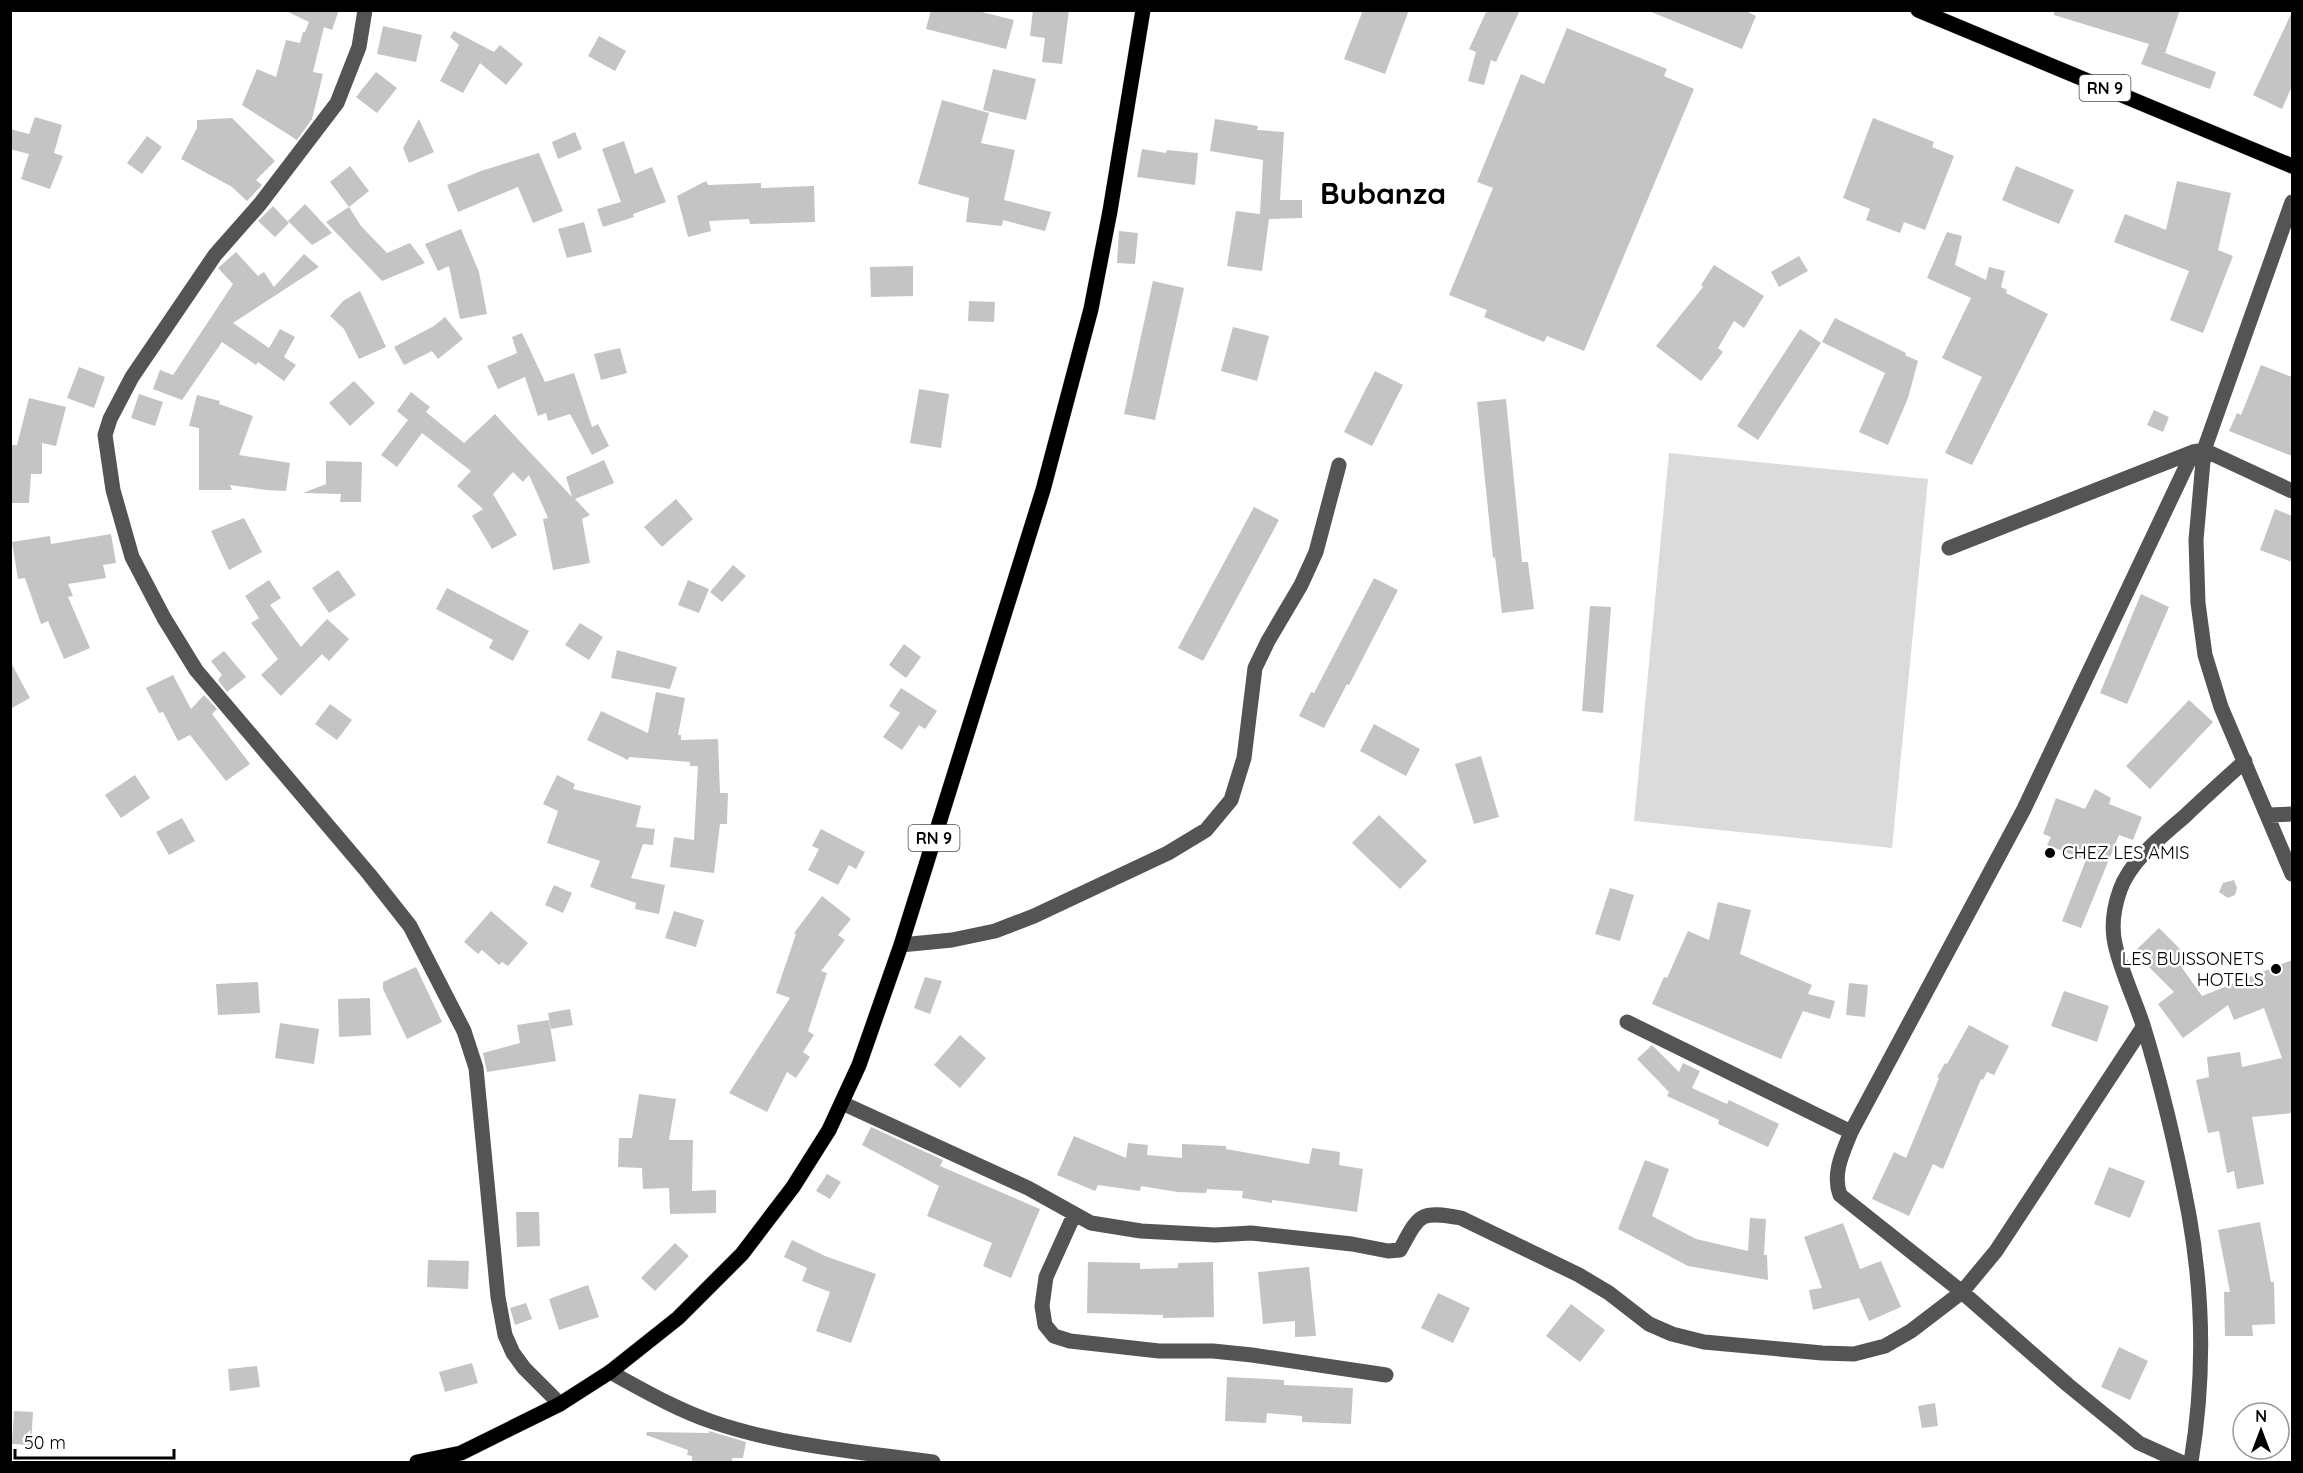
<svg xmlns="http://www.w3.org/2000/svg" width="2303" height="1473" font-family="Quicksand,sans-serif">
  <rect width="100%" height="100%" fill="#fff"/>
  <path fill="#dbdbdb" d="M1669 453 1928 479 1892 848 1634 821Z"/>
  <path fill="#c4c4c4" d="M284 10H339L332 30 324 27 313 72 323 74 312 119 297 140 242 105 257 69 276 77 286 40 300 43 303 32H305L309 22Z
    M931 10H974L1014 20 1006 49 926 29Z
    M1033 10H1069L1062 64 1042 62 1045 38 1030 36Z
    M1363 10H1409L1385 74 1344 59Z
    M1487 10H1520L1496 62 1491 60 1484 85 1468 81 1476 52 1469 49Z
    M1744 10 1756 16 1742 49 1649 11Z
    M2054 10H2180L2165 53 2216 72 2210 89 2141 64 2149 44 2054 15Z
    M2292 12V86L2282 109 2253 95Z
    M383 26 422 35 416 62 377 54Z
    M1567 28 1667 69 1664 76 1694 89 1584 351 1547 336 1544 342 1484 317 1487 310 1449 295 1493 188 1477 182 1521 74 1544 84Z
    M454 31 494 52 500 45 523 64 506 85 480 63 463 93 440 81 459 45 450 37Z
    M599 36 626 51 615 71 588 56Z
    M993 69 1036 79 1026 120 983 110Z
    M376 72 397 88 377 113 356 97Z
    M942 100 989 113 981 143 1015 150 1004 200 1051 212 1045 231 1003 220 1002 226 966 222 969 198 918 184Z
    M35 117 62 125 54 153 63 156 50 189 21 179 29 154 10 149V129L29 134Z
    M232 118 275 161 256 180 262 185 247 201 232 187 181 159 197 128V120Z
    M1873 118 1934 142 1932 147 1954 156 1925 230 1904 222 1900 233 1866 220 1870 209 1843 198Z
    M419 119 434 152 409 163 403 148Z
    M1215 119 1258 126 1257 130 1284 132 1280 200H1302V218L1269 219 1262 271 1227 266 1236 211 1260 214 1263 160 1210 151Z
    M575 132 582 149 558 159 552 142Z
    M147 136 162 147 142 174 127 163Z
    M624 141 635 174 652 167 666 202 633 214 634 217 603 227 597 209 621 202 602 149Z
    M1142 149 1166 153 1167 150 1198 153 1195 185 1137 177Z
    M539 153 563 211 533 223 518 187 458 212 447 185 481 171Z
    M350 166 369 191 349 207 330 182Z
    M2016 166 2074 190 2059 224 2002 200Z
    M706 181 708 185 761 183V188L814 186 815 222 750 224 749 219 709 221 711 231 688 237 677 196Z
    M2177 181 2231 193 2218 250 2233 256 2203 333 2170 320 2189 271 2114 242 2125 214 2166 230Z
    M305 204 332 233 312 245 288 221Z
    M273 206 289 223 275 237 258 221Z
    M349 207 361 226 387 253 410 243 425 263 382 281 326 222Z
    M584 222 592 252 567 258 558 229Z
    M461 229 479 272 487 314 460 319 449 266 438 271 425 244Z
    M1119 231 1138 233 1135 264 1117 263Z
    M1947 232 1962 236 1955 265 1986 280 1989 267 2005 271 2001 287 2007 290 2006 293 2048 314 1972 465 1945 453 1982 377 1942 358 1971 298 1927 278Z
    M236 252 258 276 264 272 274 287 304 254 319 267 233 323 269 348 280 329 295 337 284 357 296 365 284 381 258 362 256 365 222 342 182 400 153 389 160 370 173 375 233 284 218 268Z
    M1799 256 1808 271 1779 287 1771 272Z
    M1714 265 1764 296 1744 328 1734 321 1718 348 1723 352 1701 381 1656 346 1703 287 1701 285Z
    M913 266V296L871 297 870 267Z
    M1153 281 1184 288 1155 420 1124 414Z
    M360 291 386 347 359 359 344 329 330 316 343 301Z
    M969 301 995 302 994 322 968 321Z
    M445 317 463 339 438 359 432 351 404 365 394 347 434 326Z
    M1835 318 1906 353 1905 355 1918 361 1908 398 1888 445 1859 432 1885 373 1822 342Z
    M1233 327 1269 336 1257 381 1221 371Z
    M1800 329 1821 343 1758 440 1737 426Z
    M522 333 545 382 574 373 592 427 598 424 609 446 592 455 570 414 548 421 546 413 538 416 525 377 498 389 487 366 517 353 512 337Z
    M620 348 627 373 601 380 594 354Z
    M2261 365 2292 377V456L2229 431 2237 413 2241 415Z
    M79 367 105 377 94 408 67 398Z
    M1375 371 1403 385 1372 446 1344 432Z
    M354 381 375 403 350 426 329 403Z
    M919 389 949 394 941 448 910 443Z
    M411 392 430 407 426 412 464 443 495 414 512 433H510H512L572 497 566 477 604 460 614 483 575 499 590 515 582 519 590 563 553 570 543 519 548 518 529 475 523 482 513 472 493 494 517 535 492 549 472 516 483 509 457 486 471 471 422 433 397 467 381 455 408 420 397 411Z
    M139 394 163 402 155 426 131 418Z
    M197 395 220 401 219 404 253 416 239 455 290 463 286 491 266 490 230 485 232 490H199V428L189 426Z
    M29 398 66 407 56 446 42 443V474H31L29 503H10V445H17Z
    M1506 399 1522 562H1528L1534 609 1502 613 1495 557 1493 558 1477 402Z
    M2154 410 2169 417 2163 432 2147 425Z
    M326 461 362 462 361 502H340L341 494 303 493 326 484Z
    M676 499 693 519 662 547 644 527Z
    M1254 507 1279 520 1203 661 1178 648Z
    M2275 509 2292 516V562L2260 550Z
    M244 518 262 552 229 570 211 531Z
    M111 534 116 563 103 565 106 578 68 584 73 596 68 597 90 648 64 659 48 621 41 624 25 578 18 579 12 542 50 536 51 544Z
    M733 565 746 576 722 602 710 592Z
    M338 570 356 595 329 613 312 588Z
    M1374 578 1398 590 1349 685 1347 684 1324 728 1299 716 1311 692 1314 693Z
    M269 580 281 598 270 605 301 647 327 619 349 639 329 661 322 654 281 696 261 675 278 659 251 623 259 618 245 596Z
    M688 580 709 589 699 613 678 605Z
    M447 588 529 631 513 661 489 648 493 640 436 609Z
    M2141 594 2169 607 2127 704 2100 693Z
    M1590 606 1611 607 1603 713 1582 711Z
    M580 623 603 637 589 660 565 645Z
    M904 644 921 657 906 678 889 665Z
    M617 650 677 667 670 689 611 678Z
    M224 651 246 677 227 692 218 680 222 675 211 661Z
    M10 661 30 698 10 709Z
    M173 675 191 709 204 695 217 709 212 714 250 764 226 781 190 735 178 741 163 712 159 713 146 688Z
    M901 688 937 711 925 729 919 725 902 750 883 737 900 713 889 706Z
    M656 692 685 698 678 735H681V740L718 739 720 793H728L727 824H720L714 873 670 867 674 837 694 840 698 766H690V762L629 757 628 760 587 740 601 711 648 733Z
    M2189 700 2213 722 2150 789 2126 766Z
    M330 704 352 720 337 740 315 724Z
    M1374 724 1420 749 1406 776 1360 751Z
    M1481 756 1499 817 1474 824 1455 764Z
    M135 775 150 798 121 818 105 795Z
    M557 775 575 784 573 789 641 806 636 827 655 829 653 845 643 844 631 878 665 885 659 914 635 909 636 903 590 887 600 861 547 843 558 811 543 804Z
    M2095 789 2111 798 2109 804 2142 817 2133 840 2119 835 2081 928 2062 921 2086 860 2047 845 2051 837 2043 834 2056 798 2085 809Z
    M1379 815 1427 861 1400 889 1352 843Z
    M182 818 195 841 169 855 156 832Z
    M821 829 865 852 856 869 849 865 838 885 808 870 819 849 812 846Z
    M2234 880 2237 888 2235 895 2228 898 2219 892 2223 883Z
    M554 885 572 893 563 913 545 905Z
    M1610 888 1634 895 1620 941 1595 934Z
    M822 896 851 919 838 935 845 940 821 971 827 973 808 1031 814 1035 803 1052 810 1057 796 1078 787 1072 767 1112 729 1093 790 998 776 993 796 934 794 933Z
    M1718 902 1751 910 1740 954 1812 985 1808 994 1835 1001 1830 1019 1803 1011 1781 1059 1652 1004 1664 977 1667 978 1688 931 1709 940Z
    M491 911 528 943 508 966 502 962 499 965 482 950 478 954 464 942Z
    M674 911 704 920 696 947 665 938Z
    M2159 928 2185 954 2178 962 2202 996 2292 960V1113L2252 1117 2264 1184 2237 1189 2234 1171 2227 1173 2219 1131 2208 1133 2196 1080 2209 1077 2207 1057 2240 1052 2242 1067 2282 1058 2264 1008 2234 1020 2228 1005 2183 1038 2158 1004 2174 992 2134 952Z
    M416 967 442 1022 407 1039 383 989V982Z
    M925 977 942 981 930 1014 914 1008Z
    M258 982 260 1013 218 1015 216 984Z
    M1849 983 1868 985 1865 1017 1846 1015Z
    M2064 991 2109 1006 2097 1042 2051 1026Z
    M370 998 371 1035 339 1037 338 999Z
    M570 1009 573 1025 551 1029 548 1013Z
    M549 1020 556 1061 487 1072 483 1053 520 1043 517 1025Z
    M280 1023 319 1029 314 1064 275 1058Z
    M1969 1025 2009 1046 1994 1075 1987 1072 1983 1080 1981 1079 1943 1169 1933 1164 1909 1216 1872 1199 1894 1152 1906 1158 1939 1078 1937 1077 1945 1063 1947 1064Z
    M960 1035 986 1058 960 1088 934 1065Z
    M1652 1045 1679 1072 1683 1063 1700 1071 1692 1088 1727 1104 1729 1100 1779 1124 1768 1147 1718 1124 1719 1120 1667 1096 1669 1092 1637 1059Z
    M639 1094 676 1099 669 1140H693L692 1191 716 1190V1213L670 1214 669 1188 643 1189 642 1168 618 1167 619 1138H632Z
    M871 1127 943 1160 940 1166 1040 1209 1011 1278 983 1266 992 1243 927 1216 939 1186 862 1145Z
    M1074 1136 1126 1158 1128 1143 1148 1145 1147 1155 1182 1158V1144L1226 1146V1149L1309 1164 1312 1148 1340 1152 1339 1165 1363 1169 1357 1212 1288 1202 1272 1200V1203L1242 1198 1243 1191 1207 1189 1206 1193 1177 1192 1141 1186 1140 1191 1098 1185 1095 1191 1057 1175Z
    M1645 1160 1669 1169 1652 1216 1696 1239 1748 1251 1750 1218 1766 1219 1764 1255H1767L1768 1280 1688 1266 1618 1229Z
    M2109 1167 2145 1181 2130 1218 2094 1204Z
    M827 1174 841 1182 830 1199 816 1191Z
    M516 1212H539L540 1246 517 1247Z
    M2260 1222 2271 1282H2274L2275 1324 2252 1325 2253 1336H2225L2224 1292H2230L2218 1230Z
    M1843 1223 1860 1269 1881 1261 1901 1307 1869 1321 1859 1298 1813 1310 1809 1290 1822 1288 1804 1237Z
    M792 1240 825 1256 876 1274 851 1343 816 1331 830 1292 802 1281 807 1268 784 1257Z
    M675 1243 689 1256 655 1291 641 1278Z
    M428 1260 469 1261 468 1289 427 1287Z
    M1088 1262 1140 1263V1269L1178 1268V1263L1213 1262 1214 1317 1163 1318V1315L1087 1313Z
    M1309 1267 1316 1336 1295 1337V1321L1263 1324 1258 1272Z
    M588 1285 599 1317 559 1330 549 1299Z
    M1438 1293 1470 1308 1453 1343 1421 1328Z
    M526 1303 532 1319 515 1325 510 1308Z
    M1571 1304 1605 1330 1580 1362 1546 1336Z
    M2119 1347 2148 1361 2130 1400 2101 1387Z
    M472 1363 478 1383 445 1392 439 1372Z
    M257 1366 260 1387 230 1391 228 1369Z
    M1227 1377 1284 1380V1385L1353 1388 1351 1424 1302 1422V1416L1267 1413 1266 1423 1225 1421Z
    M1935 1403 1938 1426 1922 1428 1918 1406Z
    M14 1411 33 1412 31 1445 12 1444Z
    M709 1431 746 1442 743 1458H732V1462H692V1456L687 1455 688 1450 646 1435 647 1432 709 1433Z"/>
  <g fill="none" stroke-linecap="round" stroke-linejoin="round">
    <g stroke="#dbdbdb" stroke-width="16">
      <path id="major" d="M1918 10 2292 166
        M417 1462 461 1453 560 1404 610 1372 678 1318 742 1254 793 1187 829 1130 859 1065 901 945 1043 490 1091 309 1110 211 1143 10"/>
    </g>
    <path stroke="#545454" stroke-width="15" d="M365 10 359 47 337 103 260 204 215 255 132 377 110 419 105 435 113 490 132 557 164 618 196 670 369 874 410 926 464 1031 476 1068 498 1297 505 1335 513 1353 524 1368 560 1404
      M2292 491 2204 450 2196 540 2198 603 2205 655 2221 707 2292 874
      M1949 548 2193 452
      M2269 815 2292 814
      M901 945 952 940 995 931 1034 916 1168 853 1206 830 1231 800 1244 758 1255 668 1268 641 1301 585 1316 552 1339 465
      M1627 1022 1851 1132 2024 809 2193 452 2204 450 2292 202
      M842 1103 1028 1188 1091 1223 1141 1231 1215 1235 1251 1233 1352 1244 1388 1251 1400 1250C1419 1215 1419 1210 1461 1218L1579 1275 1609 1293 1649 1324 1672 1334 1704 1342 1822 1353 1854 1354 1885 1346 1911 1331 1962 1292 1996 1251 2143 1027
      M1851 1132C1843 1152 1832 1173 1840 1195L1962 1292 2068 1385 2139 1443 2181 1462
      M1074 1215 1046 1277 1042 1306 1045 1325 1054 1336 1070 1341 1159 1351H1213L1252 1355 1386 1375
      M610 1372C643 1390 677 1410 713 1422 783 1446 860 1452 933 1462
      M2191 1462C2205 1378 2204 1299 2189 1215 2177 1151 2162 1087 2143 1025 2134 998 2121 971 2115 944 2111 926 2114 907 2120 890 2130 861 2162 836 2185 816 2205 797 2225 779 2245 761"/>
    <use href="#major" stroke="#000" stroke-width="15"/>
  </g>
  <g fill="#000" stroke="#fff" stroke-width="2">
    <circle cx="2050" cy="853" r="6"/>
    <circle cx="2276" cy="969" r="6"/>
  </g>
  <g text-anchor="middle" stroke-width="5" stroke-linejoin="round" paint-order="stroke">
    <g fill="#fff" stroke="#4c4c4c" stroke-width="1.5">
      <rect x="2079.5" y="75" width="51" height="26" rx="4.5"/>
      <rect x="908.5" y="825" width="51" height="26" rx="4.5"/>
    </g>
    <g font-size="16" font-weight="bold" fill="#000">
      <text x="2105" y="94">RN 9</text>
      <text x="934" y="844">RN 9</text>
    </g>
    <g font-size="18" fill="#000" stroke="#fff" text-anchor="start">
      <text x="2062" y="859">CHEZ LES AMIS</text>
      <text x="2264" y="965" text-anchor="end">LES BUISSONETS<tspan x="2264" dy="21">HOTELS</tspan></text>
    </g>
    <g font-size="30" font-weight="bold" fill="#000" stroke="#fff">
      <text x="1383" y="204">Bubanza</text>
    </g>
  </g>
  <rect width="2303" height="1473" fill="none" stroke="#000000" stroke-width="24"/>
  <g transform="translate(2261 1431)"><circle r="28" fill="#ffffff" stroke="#999999" stroke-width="1.5"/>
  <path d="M0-4.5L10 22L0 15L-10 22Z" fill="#000000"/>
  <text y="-9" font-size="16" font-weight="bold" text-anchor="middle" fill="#000000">N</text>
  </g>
  <path d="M15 1449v9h159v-9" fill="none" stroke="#000000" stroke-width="3"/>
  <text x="24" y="1449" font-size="18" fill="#000000" stroke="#ffffff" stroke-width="4.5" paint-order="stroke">50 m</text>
</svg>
